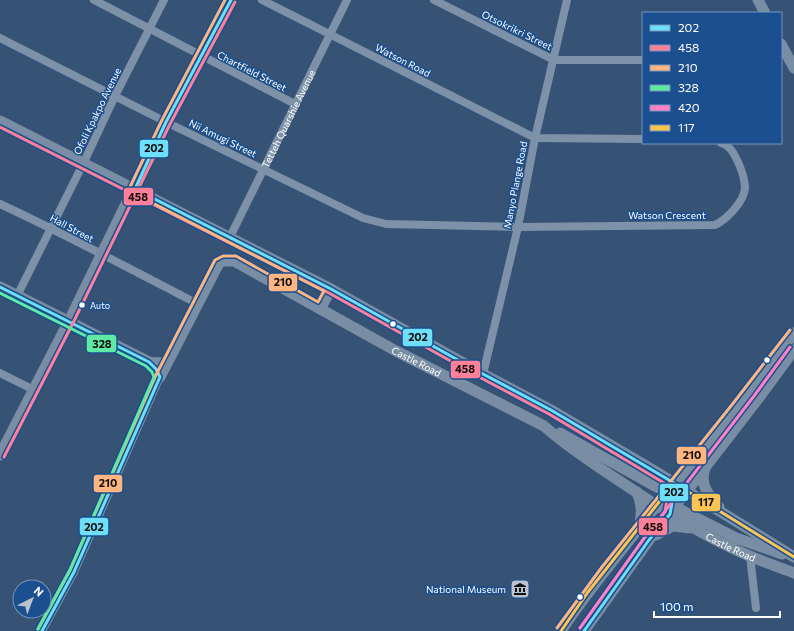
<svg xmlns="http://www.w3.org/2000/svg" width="794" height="631" font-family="Commissioner,sans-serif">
  <rect width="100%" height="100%" fill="#365274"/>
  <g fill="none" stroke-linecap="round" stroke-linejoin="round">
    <g stroke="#7d92a8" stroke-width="8">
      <path d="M94 0 295 104"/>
      <path d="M262 0 535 138 643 139"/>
      <path d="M434 0 554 60H643"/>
      <path d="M0 38 166 122 363 218 386 224 518 227 715 225C726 220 744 202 745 188 745 177 736 152 727 146 725 144 723 144 721 143"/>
      <path d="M0 204C67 235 132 270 198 304"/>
      <path id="s1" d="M230 237 347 0"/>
      <path d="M17 296 83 164 115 96 164 0"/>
      <path d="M0 373 34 390"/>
      <path d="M483 374 518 227 535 138 567 0"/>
      <path d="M750 556 756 608"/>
      <path d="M42 631 74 572 86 545 160 377"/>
    </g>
    <g stroke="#798da4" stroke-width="11">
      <path d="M758 0 765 13"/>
      <path d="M781 44 794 68"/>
      <path d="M0 121 331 289 483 374 551 410 658 473 794 557"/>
      <path d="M0 287 149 362C156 363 162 364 168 361"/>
      <path d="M320 309 331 289"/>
      <path id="s2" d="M160 377 219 263 224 261H234L396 351 544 426C566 446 591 462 615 478 653 503 691 529 732 548 752 558 773 565 794 573"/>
      <path d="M560 433 653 485 667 492H674"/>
      <path d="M0 455 69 321 166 122 231 0"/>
      <path d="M705 468C699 485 709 496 719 507"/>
      <path d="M637 492C642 504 642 512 640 524"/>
      <path d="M667 506 675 507 736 538 782 554"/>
      <path d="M656 535 673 526 690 528"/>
      <path d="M561 631C583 597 609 566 634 534 687 467 743 402 794 333"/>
      <path d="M584 631 649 540 758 399 794 350"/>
    </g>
    <g stroke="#1b4f8f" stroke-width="6">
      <path id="bus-1" d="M231 0 166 122 135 189 331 289 483 374 551 410 674 483V492L670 514 649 540 584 631
        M0 287 149 362 156 369 160 377 74 572 42 631"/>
    </g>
    <g stroke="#1b4f8f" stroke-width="6">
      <path id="bus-2" d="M0 127 329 293 481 378 549 414 669 486 665 512 645 537 580 628
        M4 457 73 323 170 124 235 2"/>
    </g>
    <g stroke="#1b4f8f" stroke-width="6">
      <path id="bus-3" d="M557 628 602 567 731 406 790 330
        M38 629 70 570 156 375 215 260 223 256H236L318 302 324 291 133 193 130 191V187L162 120 225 0"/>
    </g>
    <g stroke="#1b4f8f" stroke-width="6">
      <path id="bus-4" d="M0 293 146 366 152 372 154 377 70 570 38 629"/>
    </g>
    <g stroke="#1b4f8f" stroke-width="6">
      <path id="bus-5" d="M580 628 645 537 754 396 790 347"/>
    </g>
    <g stroke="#1b4f8f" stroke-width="6">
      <path id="bus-6" d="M561 631 588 592 674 483 794 557"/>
    </g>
    <use href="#bus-1" stroke="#6ddff8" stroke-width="3"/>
    <use href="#bus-2" stroke="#ff8098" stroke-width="3"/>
    <use href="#bus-3" stroke="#ffb580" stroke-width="3"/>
    <use href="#bus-4" stroke="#60e9a3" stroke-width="3"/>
    <use href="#bus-5" stroke="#ff80c5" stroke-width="3"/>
    <use href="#bus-6" stroke="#fcc553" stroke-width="3"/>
  </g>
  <defs>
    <g id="museum-square" transform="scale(1)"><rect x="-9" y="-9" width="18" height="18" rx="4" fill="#b9c2ce" stroke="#1b4f8f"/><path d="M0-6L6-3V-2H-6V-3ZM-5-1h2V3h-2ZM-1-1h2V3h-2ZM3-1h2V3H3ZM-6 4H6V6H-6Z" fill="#111"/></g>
  </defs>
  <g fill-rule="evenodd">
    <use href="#museum-square" x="520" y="589"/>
  </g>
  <g fill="#fff" stroke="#1b4f8f" stroke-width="1.5">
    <circle cx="82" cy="305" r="3.5"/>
    <circle cx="393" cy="324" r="3.5"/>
    <circle cx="767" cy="360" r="3.5"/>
    <circle cx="580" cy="597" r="3.5"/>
  </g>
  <g text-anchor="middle" stroke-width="3" stroke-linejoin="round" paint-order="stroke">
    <g font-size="9" fill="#fff" stroke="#1b4f8f" text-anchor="start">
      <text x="90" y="309">Auto</text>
    </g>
    <g font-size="10" fill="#fff" stroke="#1b4f8f">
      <text transform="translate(517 30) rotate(26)" y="4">Otsokrikri Street</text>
      <text transform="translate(403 60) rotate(27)" y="4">Watson Road</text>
      <text transform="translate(252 71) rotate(27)" y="4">Chartfield Street</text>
      <text transform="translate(97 111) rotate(-64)" y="4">Ofoli Kpakpo Avenue</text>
      <text dy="4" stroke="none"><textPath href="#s1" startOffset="132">Tetteh Quarshie Avenue</textPath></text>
      <text transform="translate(223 138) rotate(26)" y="4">Nii Amugi Street</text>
      <text transform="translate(515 185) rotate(-79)" y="4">Manyo Plange Road</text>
      <text x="667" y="219">Watson Crescent</text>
      <text transform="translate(72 228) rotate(28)" y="4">Hall Street</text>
      <text dy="4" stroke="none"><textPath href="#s2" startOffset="352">Castle Road</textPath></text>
      <text dy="4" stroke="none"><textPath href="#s2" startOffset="718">Castle Road</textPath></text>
    </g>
    <g font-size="10" fill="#fff" stroke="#1b4f8f" text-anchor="end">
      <text x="506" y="593">National Museum</text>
    </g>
  </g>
  <g stroke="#1b4f8f" stroke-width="1.5">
    <rect x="139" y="139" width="30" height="19" rx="4" fill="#6ddff8"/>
    <rect x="123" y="187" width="31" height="19" rx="4" fill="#ff8098"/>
    <rect x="268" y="273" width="30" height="19" rx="4" fill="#ffb580"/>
    <rect x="402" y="328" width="31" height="19" rx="4" fill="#6ddff8"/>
    <rect x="86" y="334" width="31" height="19" rx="4" fill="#60e9a3"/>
    <rect x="450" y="360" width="31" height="19" rx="4" fill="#ff8098"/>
    <rect x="676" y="446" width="31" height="19" rx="4" fill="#ffb580"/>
    <rect x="93" y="474" width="30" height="19" rx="4" fill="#ffb580"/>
    <rect x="659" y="483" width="30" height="19" rx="4" fill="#6ddff8"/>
    <rect x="691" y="493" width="30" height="19" rx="4" fill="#fcc553"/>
    <rect x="638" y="517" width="30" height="19" rx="4" fill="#ff8098"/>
    <rect x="79" y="517" width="30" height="19" rx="4" fill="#6ddff8"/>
  </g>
  <g font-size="11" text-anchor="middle" font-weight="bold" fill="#111">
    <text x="154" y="152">202</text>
    <text x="138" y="201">458</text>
    <text x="283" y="286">210</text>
    <text x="418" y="341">202</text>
    <text x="102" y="348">328</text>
    <text x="465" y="373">458</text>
    <text x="692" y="459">210</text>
    <text x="108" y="487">210</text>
    <text x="674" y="496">202</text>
    <text x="706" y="506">117</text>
    <text x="653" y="531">458</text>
    <text x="94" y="531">202</text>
  </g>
  <rect x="642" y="12" width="140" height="132" fill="#1b4f8f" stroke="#7695bc"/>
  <rect x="650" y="25" width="20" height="6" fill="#6ddff8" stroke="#7695bc"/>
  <text x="678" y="32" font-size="12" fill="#ffffff">202</text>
  <rect x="650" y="45" width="20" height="6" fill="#ff8098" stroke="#7695bc"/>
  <text x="678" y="52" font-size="12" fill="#ffffff">458</text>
  <rect x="650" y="65" width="20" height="6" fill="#ffb580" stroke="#7695bc"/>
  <text x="678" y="72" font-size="12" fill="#ffffff">210</text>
  <rect x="650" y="85" width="20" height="6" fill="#60e9a3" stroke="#7695bc"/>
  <text x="678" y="92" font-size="12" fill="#ffffff">328</text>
  <rect x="650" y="105" width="20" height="6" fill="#ff80c5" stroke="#7695bc"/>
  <text x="678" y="112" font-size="12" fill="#ffffff">420</text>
  <rect x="650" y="125" width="20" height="6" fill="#fcc553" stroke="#7695bc"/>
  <text x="678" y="132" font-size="12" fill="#ffffff">117</text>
  <g transform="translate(32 599) rotate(42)"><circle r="19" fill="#1b4f8f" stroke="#7695bc"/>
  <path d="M0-3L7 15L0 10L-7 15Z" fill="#b9c2ce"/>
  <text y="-6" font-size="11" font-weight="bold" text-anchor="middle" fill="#ffffff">N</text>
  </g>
  <path d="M654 611v6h126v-6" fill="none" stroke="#ffffff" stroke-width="2"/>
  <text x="660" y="611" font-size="12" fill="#ffffff" stroke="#1b4f8f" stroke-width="3" paint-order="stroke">100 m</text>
</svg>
